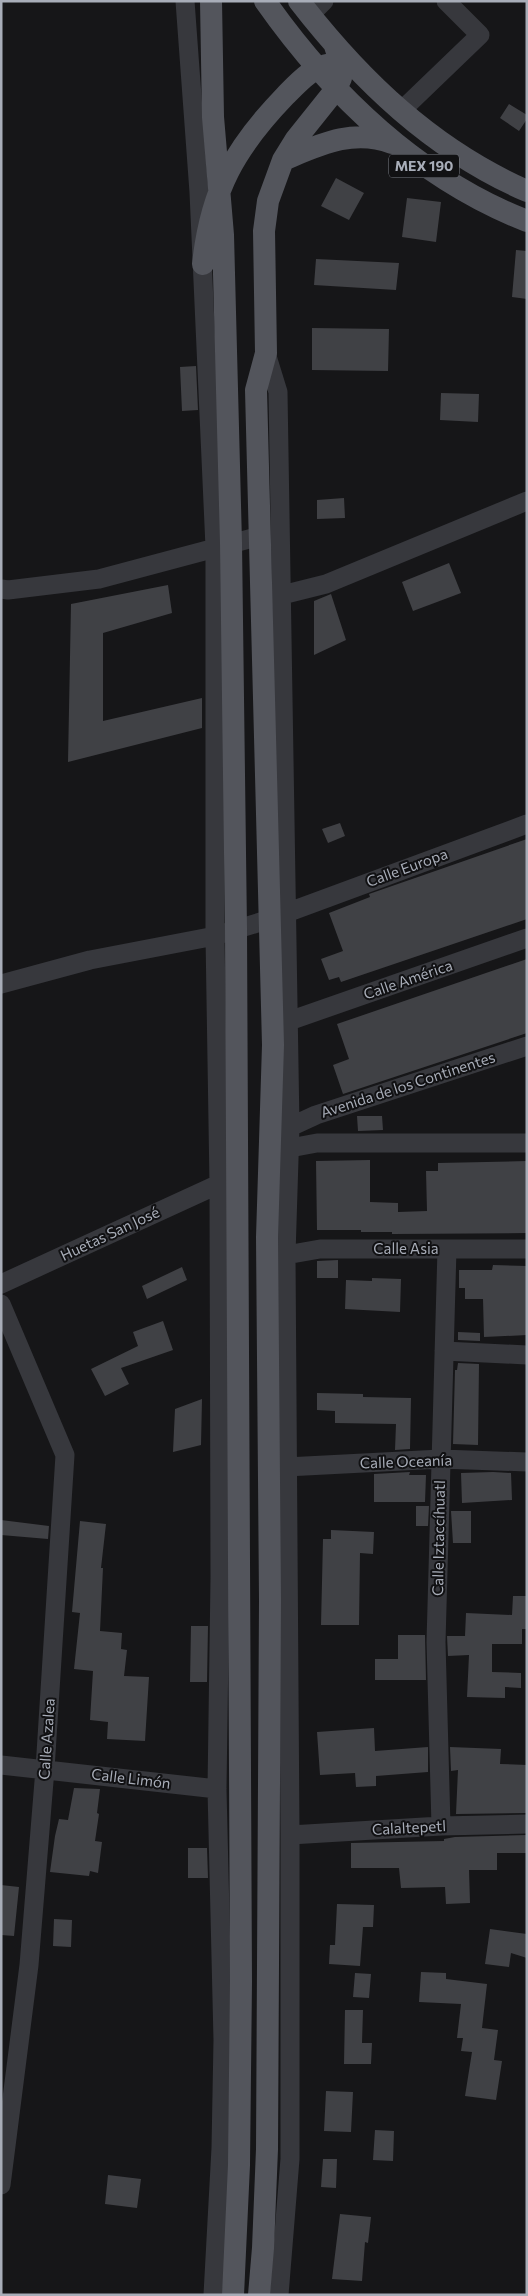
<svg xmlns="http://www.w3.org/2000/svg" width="528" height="2296" font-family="Commissioner,sans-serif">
  <rect width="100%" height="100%" fill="#161618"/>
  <path fill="#404145" d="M509 104 527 115V119L519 131 500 118Z
    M336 178 364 193 349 220 321 206Z
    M407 198 441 202 436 242 402 237Z
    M516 250 527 251V299L512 297Z
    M316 259 399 263 396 290 314 285Z
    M312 328 389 329 388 371 312 370Z
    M196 366 198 410 182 411 180 367Z
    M441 393 479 394 478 422 440 420Z
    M344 498 345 518 317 519V500Z
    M449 563 461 593 413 611 402 582Z
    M168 585 172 613 103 633V721L202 698V728L68 762 71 604Z
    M331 594 346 640 314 655V601Z
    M340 823 345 836 328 843 322 829Z
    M527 839V919L341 982 339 977 329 980 321 959 343 951 329 913 370 897 369 894Z
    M527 959V1033L343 1094 333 1065 349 1059 337 1024Z
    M357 1116H382L383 1130 358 1131Z
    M370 1160V1202L398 1203V1212L427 1211 426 1171H438V1163L527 1161V1233L392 1234V1232H361V1230H317L316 1161Z
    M338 1260V1278H317V1261Z
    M493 1265 527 1266V1335L484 1337 483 1299H465V1288H459V1270H492Z
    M182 1267 187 1280 147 1299 142 1286Z
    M372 1278 401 1279 400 1312 345 1309 346 1280 372 1281Z
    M163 1321 173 1350 121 1368 129 1384 105 1396 91 1369 138 1346 133 1332Z
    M458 1332 480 1333V1341L458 1340Z
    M458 1363 479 1364 478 1445 453 1444 455 1370H457Z
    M317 1393 363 1394V1397L411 1398 410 1449 395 1450 396 1424 335 1423V1411L317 1410Z
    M202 1399 201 1445 173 1452 175 1409Z
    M410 1472 409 1475H426L425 1502H374V1474Z
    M493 1472 511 1473 512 1500 462 1503 461 1473Z
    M416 1506H429L428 1526H416Z
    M451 1511H471V1543H453Z
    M1 1520 49 1526 48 1539 1 1535Z
    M80 1521 106 1524 101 1568H103L100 1631 122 1633 121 1649 127 1650 124 1676 149 1677 145 1741 107 1739 108 1722 90 1720 93 1671 74 1669 80 1613 72 1612Z
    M331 1530 374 1532 373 1554 360 1553 359 1625H321L323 1539H331Z
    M513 1596H527V1629H522V1644H492V1672L521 1673V1688L505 1687V1698L467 1697 469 1655 448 1656 447 1636H465L466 1613 512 1615Z
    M191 1626H208L207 1682H190Z
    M398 1635H425L426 1680H375V1659H398Z
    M374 1728 375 1751 428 1747V1772L376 1776V1786L356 1787 355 1773 320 1775 317 1732Z
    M450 1747 501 1749 500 1764 527 1765V1813L456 1814 458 1770 451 1771Z
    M74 1788 100 1789 97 1813 99 1814 95 1841 102 1842 98 1873 90 1871 89 1876 50 1872 55 1836 59 1819 68 1820Z
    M527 1835V1853H497V1870H469L470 1903 446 1904 445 1887 401 1888 399 1868H351V1843L444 1841V1839L455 1837Z
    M188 1848H207L208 1878H188Z
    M1 1885 19 1887 14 1936 1 1935Z
    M337 1904 374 1905 373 1927H363L360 1966 329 1964 330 1945H335Z
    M54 1919 72 1920 71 1947 53 1946Z
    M490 1929 527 1934V1958L511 1953 509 1967 485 1964Z
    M421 1972 446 1973V1979L487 1984 482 2028 498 2030 494 2060 502 2061 496 2100 465 2096 472 2052 461 2051 463 2038H457L461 2004 419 2002Z
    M355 1973 371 1974 369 1998 353 1997Z
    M345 2010H363L362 2043H372L371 2064H344Z
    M326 2091 353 2092 351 2132 324 2131Z
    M375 2130 394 2131 393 2161 373 2160Z
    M323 2159H337L336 2188 321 2187Z
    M108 2175 141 2179 137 2208 105 2204Z
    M340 2214 371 2217 368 2243 365 2242 362 2281 332 2279Z"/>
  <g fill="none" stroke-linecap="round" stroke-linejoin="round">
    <path stroke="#37383d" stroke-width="19" d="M185 1 199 192 215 547V936L219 1184 220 1578 217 1789 223 2040 221 2148 213 2295
      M310 15 324 1
      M401 111 480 35 446 1
      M266 353 278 392 290 1127 286 1255 290 1835V2159L279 2295
      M1 589 8 590 99 579 260 536
      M282 595 326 584 527 501
      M1 984 90 960 215 936 270 919 527 824
      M289 1021 527 938
      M290 1127 316 1115 527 1046
      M290 1148 317 1143H527
      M286 1255 320 1249H527
      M1 1284 219 1184
      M1 1304 65 1455 45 1769 29 1965 1 2185
      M444 1351 527 1355
      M286 1467 441 1459 527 1462
      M1 1765 217 1789
      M441 1826 436 1642 447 1249
      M290 1835 441 1826 527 1824"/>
    <path stroke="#53555c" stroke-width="22" d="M211 1 213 117 223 235 231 543 236 929 241 1981 239 2165 233 2295
      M265 1C331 95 419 179 527 221
      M299 1C361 81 433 150 527 191
      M283 160C319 145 353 128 392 143
      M203 264C211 190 235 148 285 96 299 82 312 67 331 64
      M259 2295 263 2248 267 2149 270 1600 267 1237 273 1045 256 390 266 353 264 231 268 201 283 160 296 139 336 89 341 78V64L335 46"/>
  </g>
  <g text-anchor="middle" stroke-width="4" stroke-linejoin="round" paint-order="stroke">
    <rect fill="#111113" stroke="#7b7e86" stroke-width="1" x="389" y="154.5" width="70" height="23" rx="4"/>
    <g font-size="14" font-weight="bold" fill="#a8adb8">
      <text x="424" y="171">MEX 190</text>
    </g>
    <g font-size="15" fill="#a8adb8" stroke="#111113">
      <text transform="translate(407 868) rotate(-20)" y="5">Calle Europa</text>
      <text transform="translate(408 980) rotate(-19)" y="5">Calle América</text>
      <text transform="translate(408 1085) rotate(-18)" y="5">Avenida de los Continentes</text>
      <text transform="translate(110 1234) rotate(-25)" y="5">Huetas San José</text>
      <text x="406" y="1254">Calle Asia</text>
      <text transform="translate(406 1462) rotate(-2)" y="5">Calle Oceanía</text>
      <text transform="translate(439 1538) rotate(-89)" y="5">Calle Iztaccíhuatl</text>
      <text transform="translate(47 1739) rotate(-86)" y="5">Calle Azalea</text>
      <text transform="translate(131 1779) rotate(7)" y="5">Calle Limón</text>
      <text transform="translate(409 1828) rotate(-3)" y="5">Calaltepetl</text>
    </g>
  </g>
  <rect width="528" height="2296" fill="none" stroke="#a8adb8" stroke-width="5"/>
</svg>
